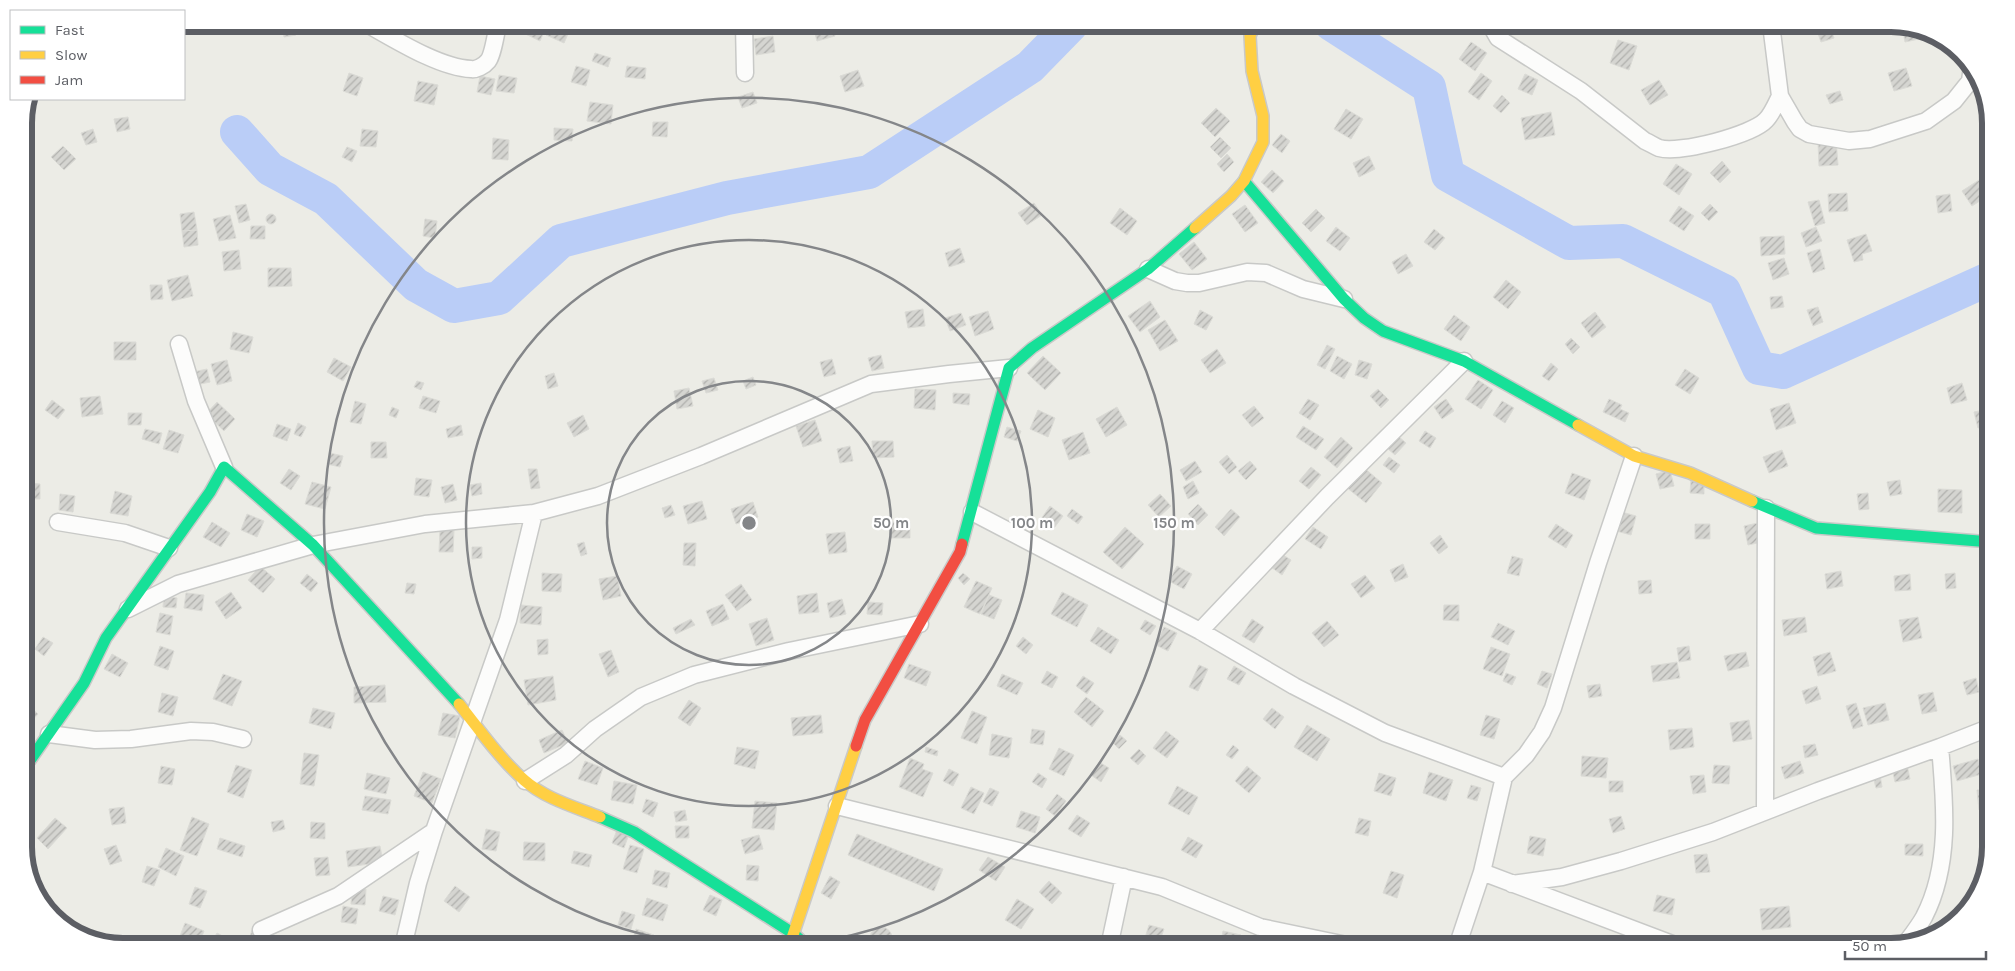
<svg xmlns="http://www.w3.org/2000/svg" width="2015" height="971" font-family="Karla,sans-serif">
  <defs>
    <pattern id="building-hatch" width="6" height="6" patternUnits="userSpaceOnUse" patternTransform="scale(1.25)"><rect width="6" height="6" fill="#d5d5d1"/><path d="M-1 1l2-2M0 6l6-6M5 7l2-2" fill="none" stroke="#b0b0ad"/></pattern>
  </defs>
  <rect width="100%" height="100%" fill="#ecece6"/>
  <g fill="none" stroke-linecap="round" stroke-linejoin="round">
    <path stroke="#bacdf7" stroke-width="34" d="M1331 24 1429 87 1448 175 1569 243 1623 241 1724 291 1759 368 1783 372 1991 278
      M237 132 270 169 326 199 416 285 454 306 499 298 561 241 727 198 869 172 1030 67 1072 24"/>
  </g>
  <path fill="url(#building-hatch)" stroke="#dbdbd6" d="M282 24H294L296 35 284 37Z
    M335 24H351L341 32Z
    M517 24H544L547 25 540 41 515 29Z
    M1829 24 1834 38 1821 42 1815 25Z
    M1867 24H1884L1885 29 1868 32Z
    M832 25 835 36 817 41 814 30Z
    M550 26 568 34 564 43 546 35Z
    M1902 26 1936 34 1937 35 1905 42Z
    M773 36 775 52 756 55 754 39Z
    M1618 40 1637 46 1629 70 1610 63Z
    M1471 42 1487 53 1475 71 1459 59Z
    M595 53 611 58 608 67 592 61Z
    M576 66 590 70 586 86 571 82Z
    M627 66 646 68 645 79 625 77Z
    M1906 68 1912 86 1894 91 1888 73Z
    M858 70 864 86 845 92 840 76Z
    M349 73 363 78 357 96 343 91Z
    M1481 73 1492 81 1479 100 1468 92Z
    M1525 74 1538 80 1532 95 1518 89Z
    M499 75 517 78 514 93 496 91Z
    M480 76 495 79 491 95 477 92Z
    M1659 80 1668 95 1650 105 1641 90Z
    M418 81 438 85 434 105 414 101Z
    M1840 91 1843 100 1830 104 1826 95Z
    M753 92 757 103 742 108 738 97Z
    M1502 95 1510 103 1501 113 1493 106Z
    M590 102 613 105 611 124 587 121Z
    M1216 108 1230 121 1215 137 1201 123Z
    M1346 109 1363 119 1351 139 1334 129Z
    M1551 112 1555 135 1525 140 1521 118Z
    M128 117 130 129 117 132 114 119Z
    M653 122H668L667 137 652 136Z
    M554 128 573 129 572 141 554 140Z
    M93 129 97 142 86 145 81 133Z
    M362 129 378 131 376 147 360 146Z
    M1281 134 1290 141 1282 153 1272 145Z
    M1220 137 1231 148 1221 158 1210 147Z
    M493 138 509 140 508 160 492 159Z
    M1836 140 1838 165 1819 166 1818 142Z
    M63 146 76 159 64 170 51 157Z
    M347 147 357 151 352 162 342 157Z
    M1227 154 1234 162 1224 172 1217 164Z
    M1369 156 1375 169 1359 177 1353 163Z
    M1722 161 1731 172 1720 183 1710 173Z
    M1676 164 1692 174 1679 195 1663 184Z
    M1272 170 1284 181 1273 193 1261 182Z
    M1979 180 1989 195 1972 206 1962 191Z
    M1847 193 1848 211 1829 212 1828 194Z
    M1950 194 1952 211 1938 213 1936 196Z
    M1819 200 1825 223 1815 226 1808 202Z
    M1034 203 1042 215 1027 225 1018 213Z
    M246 204 250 220 239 223 235 206Z
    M1710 204 1718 212 1709 221 1701 213Z
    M1245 205 1258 223 1245 232 1232 214Z
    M1679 206 1694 216 1684 231 1669 221Z
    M1120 208 1137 221 1127 235 1110 223Z
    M1316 209 1325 218 1311 232 1302 223Z
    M194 212 197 230 182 231 180 214Z
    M266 219a5 5 0 1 1 10 0a5 5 0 1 1-10 0Z
    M230 215 236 238 219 241 213 219Z
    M425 219 437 221 435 238 423 236Z
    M251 226H265V239H250Z
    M1336 227 1350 238 1340 251 1326 241Z
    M1816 227 1822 241 1806 247 1801 233Z
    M1434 229 1445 238 1435 250 1424 242Z
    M197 230 198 245 184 247 182 231Z
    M1866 234 1872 251 1862 254 1863 260 1854 262 1847 240Z
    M1784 236 1785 254 1761 256 1760 237Z
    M1194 242 1207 259 1192 270 1179 254Z
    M960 248 965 262 949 267 945 253Z
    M1820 249 1825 269 1813 273 1807 253Z
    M239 250 241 269 224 271 222 252Z
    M1406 254 1413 266 1398 274 1392 262Z
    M1784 258 1789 274 1773 280 1768 263Z
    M268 268H291L292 286 268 287Z
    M188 275 193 296 172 301 167 280Z
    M1506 280 1521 292 1508 309 1493 297Z
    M150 285H162L163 299 151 300Z
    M1782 296 1784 307 1771 309 1770 297Z
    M1150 301 1160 317 1140 332 1128 316Z
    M1818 307 1823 322 1813 326 1807 310Z
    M923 309 925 326 908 328 905 312Z
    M1200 310 1213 317 1206 330 1194 324Z
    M988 311 994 329 975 336 969 317Z
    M1595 312 1606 327 1592 338 1581 323Z
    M961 313 966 325 950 331 945 318Z
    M1454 315 1470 327 1461 341 1444 329Z
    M1165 320 1178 341 1160 351 1148 330Z
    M233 332 253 337 249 353 230 349Z
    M1571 338 1580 347 1573 354 1565 344Z
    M114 342H136V360H114Z
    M1327 345 1335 349 1325 369 1317 365Z
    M1217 349 1226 363 1210 373 1201 360Z
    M881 355 884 368 872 371 868 358Z
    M1043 356 1061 373 1045 390 1027 373Z
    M1337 356 1352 364 1344 379 1330 371Z
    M334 358 351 367 343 381 327 372Z
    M832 359 836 374 824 377 820 362Z
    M227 360 232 381 217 385 211 364Z
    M1359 360 1372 364 1367 379 1355 375Z
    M1551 363 1558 369 1549 381 1542 376Z
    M207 369 210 382 196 385 193 372Z
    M1685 369 1699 378 1690 394 1675 385Z
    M554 373 558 386 548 389 545 376Z
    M753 377 756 385 746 389 743 381Z
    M714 378 718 390 706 393 702 381Z
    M1478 380 1493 390 1481 409 1465 399Z
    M417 381 424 383 421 390 414 387Z
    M1962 383 1967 400 1951 404 1947 388Z
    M689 388 693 406 677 409 674 391Z
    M915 389 936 390 935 410 914 408Z
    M1378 389 1389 400 1381 408 1370 396Z
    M953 393 970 394 969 405 953 403Z
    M100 396 103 414 82 417 80 398Z
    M423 396 440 401 436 413 419 408Z
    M1308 399 1319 405 1310 420 1299 413Z
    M1446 399 1454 411 1442 419 1434 407Z
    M1609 399 1622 405 1620 409 1629 413 1625 422 1603 412Z
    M52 400 65 410 58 419 45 410Z
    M355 401 366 404 361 424 350 422Z
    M1502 401 1514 408 1505 423 1493 415Z
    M217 402 235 419 224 431 206 414Z
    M1789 403 1796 423 1776 430 1770 409Z
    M1254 406 1264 418 1252 427 1242 415Z
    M392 407 399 410 396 418 389 415Z
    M1117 407 1127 425 1106 437 1096 419Z
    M1989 409 1991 425 1978 428 1974 412Z
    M1038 410 1055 418 1048 437 1030 429Z
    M128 413H142L141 425H128Z
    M583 415 589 429 574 437 567 423Z
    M815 420 822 441 803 447 796 426Z
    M298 423 306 427 301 437 294 434Z
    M277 424 291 429 287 441 273 436Z
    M461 425 463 435 448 438 446 429Z
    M1303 426 1324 439 1316 450 1296 437Z
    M1007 427 1021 431 1017 441 1004 437Z
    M145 429 162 433 159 444 142 439Z
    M169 430 184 435 178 453 163 449Z
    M1425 431 1436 438 1430 448 1419 441Z
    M1083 432 1090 453 1069 460 1062 440Z
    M1398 436 1406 443 1395 455 1387 448Z
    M1341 437 1353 448 1337 468 1324 457Z
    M872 441H893L894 457 873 458Z
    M371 442H386L387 458H371Z
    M850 446 853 461 840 463 837 449Z
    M1782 450 1788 466 1769 473 1763 457Z
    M330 453 343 456 340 467 327 464Z
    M1227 455 1237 467 1229 474 1219 462Z
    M1389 457 1400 465 1394 473 1383 465Z
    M1195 461 1202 472 1186 481 1180 470Z
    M1250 461 1257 469 1246 480 1238 471Z
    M1311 467 1321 475 1309 489 1299 481Z
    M1363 467 1382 483 1366 503 1346 487Z
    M289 469 300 476 291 490 280 483Z
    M528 469H537L540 488 531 489Z
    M1670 470 1674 486 1660 489 1656 474Z
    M1572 473 1591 480 1584 500 1565 493Z
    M416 478 432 480 429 497 414 495Z
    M1691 479 1704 480V494L1690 493Z
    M1900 480 1902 494 1890 496 1887 482Z
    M1193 481 1199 493 1188 499 1183 487Z
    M312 482 331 487 325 509 305 504Z
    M30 483 40 484V499H30Z
    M481 483 482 494 472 496 470 485Z
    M1985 483H1991V517L1984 516Z
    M453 484 457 500 445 503 441 487Z
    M1938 489 1962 490V513L1938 512Z
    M115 491 132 496 128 516 110 513Z
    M1868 493 1869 509 1859 510 1857 494Z
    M60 494 75 496 73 512 59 510Z
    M1160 494 1171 506 1159 517 1148 505Z
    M702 501 707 519 688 524 683 506Z
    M753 502 758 517 736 524 731 509Z
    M1198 504 1208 515 1198 525 1188 514Z
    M671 505 675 515 665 518 662 508Z
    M1050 506 1063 516 1054 528 1041 519Z
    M1072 509 1083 517 1078 524 1067 516Z
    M1231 509 1240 517 1224 536 1215 527Z
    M1618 511 1636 516 1631 535 1613 530Z
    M247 514 264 521 257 537 241 530Z
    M212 522 230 533 221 547 203 537Z
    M890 522H910V538H890Z
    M1758 523 1762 542 1748 545 1744 526Z
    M1556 524 1573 535 1566 548 1548 537Z
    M1695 524H1710V539H1695Z
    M1125 527 1144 544 1122 569 1103 552Z
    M1313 527 1328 537 1321 549 1305 539Z
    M440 529 454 530 453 552H439Z
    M845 532 847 552 829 554 826 534Z
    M1440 535 1448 547 1439 554 1430 543Z
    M584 542 587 554 581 556 577 544Z
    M684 543H696L695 566 683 565Z
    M472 547H482V558L472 559Z
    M1280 553 1291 560 1282 575 1271 567Z
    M1512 556 1523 559 1519 576 1507 573Z
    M1403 564 1408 577 1395 582 1390 570Z
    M260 566 275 579 263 593 248 580Z
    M1177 566 1192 574 1184 589 1169 581Z
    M1841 571 1843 586 1827 589 1825 574Z
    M542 573 562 574 561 592 542 591Z
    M963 573 970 579 964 585 958 578Z
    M1955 573 1956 588 1946 589 1945 574Z
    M307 574 318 583 311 592 300 583Z
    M1910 574 1911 590 1895 591 1894 576Z
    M1365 575 1375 588 1361 598 1351 584Z
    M617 576 621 596 603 600 599 579Z
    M1651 580 1652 593 1639 594 1638 581Z
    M976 581 992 588 980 614 964 607Z
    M407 583 416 584 414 594 405 593Z
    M741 584 752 600 737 611 725 595Z
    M231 592 242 608 226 619 215 602Z
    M1062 592 1088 605 1077 627 1051 614Z
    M186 593 204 595 202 611 184 608Z
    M817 593 819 612 799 614 797 596Z
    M989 595 1002 600 994 619 981 614Z
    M164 596 177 598 176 608 163 607Z
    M842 599 846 614 830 618 827 603Z
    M868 602 883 603 882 615 867 614Z
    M723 604 729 619 712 626 706 611Z
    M521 605 542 607 541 625 520 623Z
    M1444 605H1459V621L1443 620Z
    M160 613 173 616 170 635 156 632Z
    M1805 617 1807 632 1784 636 1782 620Z
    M1918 617 1922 638 1903 642 1899 620Z
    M767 618 774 640 756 646 749 624Z
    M691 619 695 625 676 634 673 628Z
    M1252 619 1264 627 1254 643 1242 636Z
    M1145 620 1156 626 1150 635 1140 629Z
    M1327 621 1339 635 1324 647 1312 633Z
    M1498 623 1515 631 1508 645 1491 637Z
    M1098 627 1119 640 1111 654 1090 641Z
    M1164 627 1177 633 1168 651 1156 645Z
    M43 637 53 643 44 656 35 649Z
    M1023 637 1033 645 1026 654 1016 646Z
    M548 639V654L538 655 537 640Z
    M160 646 174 651 168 670 154 665Z
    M1689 646 1691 660 1679 662 1677 648Z
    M1491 647 1510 654 1502 676 1483 669Z
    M611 650 619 672 608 677 599 654Z
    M1746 652 1749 666 1728 671 1724 656Z
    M1830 652 1836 671 1818 676 1813 657Z
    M112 654 128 663 120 677 104 669Z
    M1677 662 1680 678 1653 682 1651 666Z
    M909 664 931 672 926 686 904 678Z
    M1199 665 1208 669 1198 691 1189 687Z
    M1234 666 1246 673 1239 685 1227 679Z
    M1047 671 1058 677 1052 688 1041 683Z
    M1542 671 1552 674 1547 688 1537 684Z
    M1506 673 1516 677 1512 685 1503 681Z
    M223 674 242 681 232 706 213 699Z
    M1002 674 1023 683 1017 695 997 686Z
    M553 676 556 700 528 705 524 680Z
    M1083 676 1094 683 1087 694 1076 686Z
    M1976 678 1979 692 1967 695 1963 682Z
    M1600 684 1602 696 1589 698 1587 686Z
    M385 685 386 702 354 703V687Z
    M1817 686 1821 699 1806 704 1802 691Z
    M1933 692 1937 711 1922 714 1918 695Z
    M162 693 178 697 173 716 158 712Z
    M1086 697 1104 711 1092 727 1074 712Z
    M689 700 701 708 690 726 678 718Z
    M26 703 38 714 27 726 24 723V705Z
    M1856 703 1863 726 1853 729 1846 706Z
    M1885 703 1889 720 1868 725 1863 708Z
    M313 708 335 713 331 729 309 723Z
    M1272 708 1284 717 1275 729 1263 719Z
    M972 711 987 717 977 744 961 738Z
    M443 713 460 716 455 738 438 735Z
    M821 715 823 733 793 736 791 718Z
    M1486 715 1500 719 1494 739 1480 735Z
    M1749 720 1752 739 1733 742 1730 723Z
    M1307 725 1330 739 1317 761 1294 747Z
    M1692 728 1694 747 1670 750 1668 730Z
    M1032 729 1045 731 1043 745 1030 743Z
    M562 730 568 743 544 753 539 740Z
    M1166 731 1179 741 1167 758 1153 748Z
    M992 734 1012 738 1009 758 989 755Z
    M1120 735 1127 741 1119 749 1113 743Z
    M1815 744 1818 755 1805 758 1803 746Z
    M1233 745 1239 750 1232 759 1226 755Z
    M737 747 759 751 755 769 734 764Z
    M926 747 938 751 937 756 925 752Z
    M1059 748 1074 755 1064 776 1049 769Z
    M1139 749 1146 756 1138 765 1130 758Z
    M304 753 319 755 314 786 300 784Z
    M1582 756 1608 758 1606 778 1581 776Z
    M910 758 924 764 922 769 933 773 923 797 899 787Z
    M1978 759 1982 774 1957 781 1953 766Z
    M585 761 603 768 597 785 578 779Z
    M1800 761 1804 773 1785 779 1781 767Z
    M1099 762 1109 768 1101 782 1091 775Z
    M236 765 252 770 243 798 227 792Z
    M1714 765 1730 766 1729 784 1712 783Z
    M1907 765 1910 779 1895 782 1892 768Z
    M161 766 175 769 172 785 158 783Z
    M1247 766 1261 778 1249 793 1235 781Z
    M949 769 959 774 953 786 943 781Z
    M423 772 441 779 432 803 414 796Z
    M1429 772 1453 780 1446 801 1423 793Z
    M367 773 390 778 386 794 364 789Z
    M1038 773 1047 779 1042 788 1032 782Z
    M1379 773 1396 778 1391 796 1374 791Z
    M1704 775 1706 792 1693 794 1690 776Z
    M1880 775 1882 787 1876 788 1873 776Z
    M614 781 637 785 633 804 611 800Z
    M1609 781H1623V792H1609Z
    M1471 785 1481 788 1477 801 1467 798Z
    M1177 786 1198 797 1189 815 1168 804Z
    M971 787 984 793 974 814 961 808Z
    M990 788 999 792 992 806 983 802Z
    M1977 790H1991V809L1979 810Z
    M1057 794 1066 801 1055 816 1046 809Z
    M365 796 391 800 388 814 362 810Z
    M646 799 658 803 653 817 642 812Z
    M755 801 777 803 774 830 752 828Z
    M124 807 126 823 112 825 109 809Z
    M685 810 687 820 676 822 674 812Z
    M1021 811 1040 817 1035 833 1016 827Z
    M1077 815 1090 823 1081 837 1068 829Z
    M1621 816 1625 829 1613 833 1609 819Z
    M192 817 209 824 197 856 180 850Z
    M55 818 67 828 48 849 37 838Z
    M1359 818 1371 821 1368 836 1355 833Z
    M283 820 285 829 273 832 271 822Z
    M311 822 325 823V839L310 838Z
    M675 826H689V838H676Z
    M486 829 500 832 496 851 482 849Z
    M617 830 629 834 624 848 612 843Z
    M857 834 943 869 934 891 848 855Z
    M759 835 763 849 745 854 741 840Z
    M1530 836 1546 839 1543 856 1527 853Z
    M1188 837 1203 845 1196 858 1181 850Z
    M220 838 245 846 242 857 217 849Z
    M524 842 545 843V861L523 860Z
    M1905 844H1923V856L1905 855Z
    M116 845 122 861 110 865 104 849Z
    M630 845 644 849 637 873 623 869Z
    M380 846 383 862 348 867 346 851Z
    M166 848 184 856 176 876 158 867Z
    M574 851 592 855 589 867 571 863Z
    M1707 854 1710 872 1696 873 1694 855Z
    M328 857 330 875 316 876 314 858Z
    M988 857 1005 867 996 881 979 870Z
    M747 865 759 866 758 881 746 880Z
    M147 866 160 870 154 886 142 882Z
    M655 870 670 873 667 888 652 884Z
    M1391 871 1404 875 1397 898 1383 893Z
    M830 876 840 882 831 899 821 893Z
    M1049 881 1062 893 1052 904 1039 892Z
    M455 886 470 897 459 912 444 901Z
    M195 887 207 891 200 908 189 904Z
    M352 888 366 889 365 905 351 904Z
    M710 895 722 900 716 916 703 910Z
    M1657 895 1675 899 1672 915 1653 911Z
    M383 896 399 900 395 915 379 911Z
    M647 898 668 905 663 921 642 915Z
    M1017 899 1034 909 1021 929 1005 920Z
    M343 906 358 909 356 924 341 922Z
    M1789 906 1791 927 1762 930 1760 909Z
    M622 911 635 915 631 929 618 925Z
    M185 923 204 931 199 944 180 936Z
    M1149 925 1164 929 1159 943 1145 938Z
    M870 938a11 11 0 1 1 22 0a11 11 0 1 1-22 0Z
    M253 928 266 933 260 947 247 944Z
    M636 929 654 935 650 947 632 942Z
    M1223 931 1241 935 1239 945 1221 942Z
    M217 933 230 940 226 947H209Z
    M348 936 361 943 359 947H342Z"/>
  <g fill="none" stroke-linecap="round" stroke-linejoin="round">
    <g stroke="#c8c9c7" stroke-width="19">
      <path id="street" d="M367 24C394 39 440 68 471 69 476 70 484 66 488 61 493 55 496 33 498 24
        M744 24 745 73
        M1490 24 1498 38 1581 91 1645 141C1650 143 1654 146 1659 148 1679 154 1752 135 1766 120 1772 114 1776 104 1780 96
        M1771 24 1780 96 1795 122 1800 129 1809 134 1849 141 1870 139 1926 121 1954 101 1970 81 1972 66
        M1148 269 1175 281 1187 283H1199L1247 272 1266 273 1303 289 1344 299
        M179 344 196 401 224 467
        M972 512 1200 631 1294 686 1385 733 1504 777
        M58 522 125 533 169 548
        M128 609 178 584 313 545 425 524 534 513 598 496 701 456 871 384 949 374 1009 368
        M1200 631 1327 497 1464 361
        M49 734 95 740 131 739 191 731 213 732 243 739
        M525 781 566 755 595 729 641 697 694 675 789 651 920 624
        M837 806 1162 887 1260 927 1356 947
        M1765 811 1766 508
        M1482 872 1504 777 1526 755 1542 732 1553 708 1598 563 1634 456
        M1512 884 1562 877 1621 861 1713 832 1818 791 1940 747 1991 727
        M261 930 338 896 434 831
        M1906 943C1912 935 1919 926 1924 917 1951 865 1945 803 1940 747
        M403 947 418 883 434 831 508 620 534 513
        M1109 947 1124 877
        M1457 947 1482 872 1680 947"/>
    </g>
    <g stroke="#c9c9c8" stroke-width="14">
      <path id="fast" d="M1244 181 1344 299 1364 318 1383 331 1464 361 1578 425
        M1752 501 1816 528 1991 542
        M962 544 1009 368 1032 348 1148 269 1195 228
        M24 769 84 683 106 638 210 492 224 467 313 545 459 704
        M600 817 634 832 794 934 808 947"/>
    </g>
    <g stroke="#c9c9c8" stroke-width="14">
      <path id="slow" d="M1195 228 1231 196 1244 181 1263 142V116L1252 71 1250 36 1255 24
        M1578 425 1634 456 1690 473 1752 501
        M459 704C479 729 499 758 524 780 544 798 575 807 600 817
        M789 947 856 746"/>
    </g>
    <g stroke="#c9c9c8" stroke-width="14">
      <path id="jam" d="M856 746 865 720 960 552 962 544"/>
    </g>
    <use href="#street" stroke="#fcfcfb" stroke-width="16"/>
    <use href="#fast" stroke="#16e098" stroke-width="11"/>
    <use href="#slow" stroke="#ffcf43" stroke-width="11"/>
    <use href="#jam" stroke="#f24e42" stroke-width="11"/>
  </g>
  <g fill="none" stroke="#848689" stroke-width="2.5">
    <circle cx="749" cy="523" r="142"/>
    <circle cx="749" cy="523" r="283"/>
    <path d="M723 947A425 425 0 1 1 775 947"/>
  </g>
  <path d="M0 0H2015V971H0ZM123 32H1891A91 91 0 0 1 1982 123V847A91 91 0 0 1 1891 938H123A91 91 0 0 1 32 847V123A91 91 0 0 1 123 32Z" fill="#fff" fill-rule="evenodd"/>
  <path fill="none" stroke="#5c5e64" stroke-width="6" d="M123 32H1891A91 91 0 0 1 1982 123V847A91 91 0 0 1 1891 938H123A91 91 0 0 1 32 847V123A91 91 0 0 1 123 32Z"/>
  <circle cx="749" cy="523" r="8" fill="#848689" stroke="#fff" stroke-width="2.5"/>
  <g font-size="15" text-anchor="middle" font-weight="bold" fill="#848689" stroke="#fff" stroke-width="4.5" stroke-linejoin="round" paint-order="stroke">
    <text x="891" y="528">50 m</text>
    <text x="1032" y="528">100 m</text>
    <text x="1174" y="528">150 m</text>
  </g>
  <rect x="10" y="10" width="175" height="90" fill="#ffffff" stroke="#bebfc1"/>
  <rect x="20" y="26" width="25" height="8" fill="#16e098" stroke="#bebfc1"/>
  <text x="55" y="35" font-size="15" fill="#5c5e64">Fast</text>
  <rect x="20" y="51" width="25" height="8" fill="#ffcf43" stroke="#bebfc1"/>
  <text x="55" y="60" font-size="15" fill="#5c5e64">Slow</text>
  <rect x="20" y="76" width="25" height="8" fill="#f24e42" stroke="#bebfc1"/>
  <text x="55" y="85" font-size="15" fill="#5c5e64">Jam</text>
  <path d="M1845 951v8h141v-8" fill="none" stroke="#5c5e64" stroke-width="2.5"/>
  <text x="1852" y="951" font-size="15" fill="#5c5e64" stroke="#ffffff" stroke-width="4" paint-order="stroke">50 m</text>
</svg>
